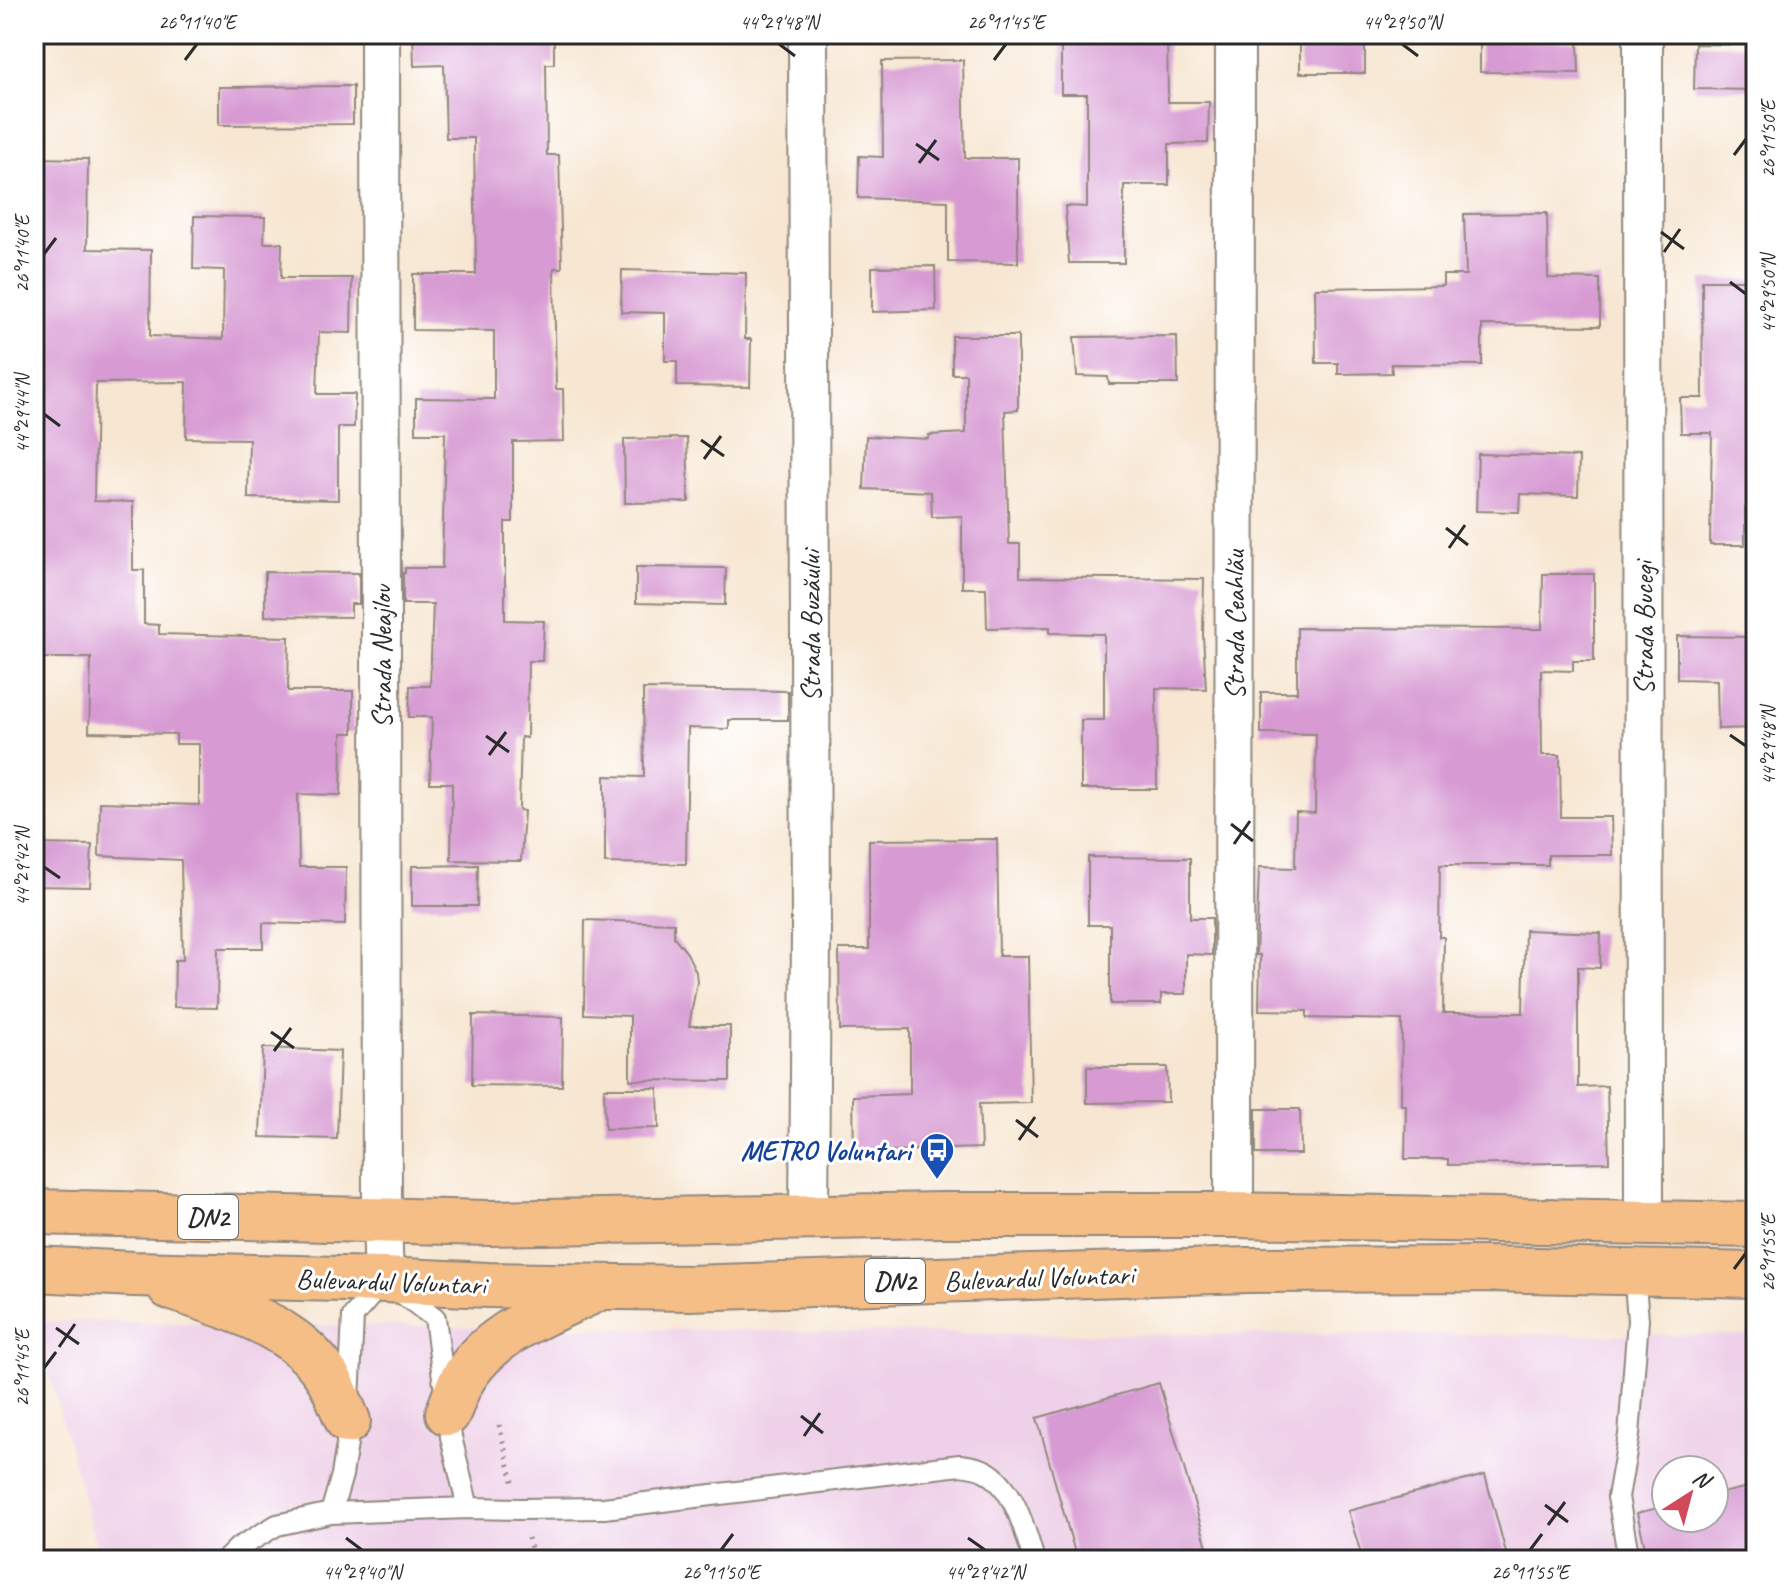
<svg xmlns="http://www.w3.org/2000/svg" width="1790" height="1594" font-family="Caveat,sans-serif">
  <rect width="100%" height="100%" fill="#fff"/>
  <filter id="ink" filterUnits="userSpaceOnUse"><feTurbulence type="fractalNoise" baseFrequency=".0125" numOctaves="2"/><feDisplacementMap in="SourceGraphic" scale="16" xChannelSelector="R" yChannelSelector="G"/><feConvolveMatrix kernelMatrix="1 2 1 2 8 2 1 2 1" color-interpolation-filters="sRGB"/></filter>
  <filter id="wash" filterUnits="userSpaceOnUse"><feTurbulence type="fractalNoise" baseFrequency=".006" numOctaves="4" result="noise"/><feDisplacementMap in="SourceGraphic" scale="32" xChannelSelector="R" yChannelSelector="G"/><feGaussianBlur stdDeviation="1.8" result="paint"/><feColorMatrix in="noise" values="0 0 0 0 0 0 0 0 0 0 0 0 0 0 0 0 0 1.4 0 .05"/><feComposite in="paint" operator="in"/></filter>
  <g filter="url(#wash)">
    <rect width="100%" height="100%" fill="#f7e6d1"/>
    <path fill="#eed0e8" fill-rule="evenodd" d="M35 1321 1007 1334 1756 1335V1560H100ZM1666 1470H1714V1518H1666Z"/>
    <g id="blocks">
      <path fill="#d79ad3" d="M413 34H554V64H546L547 155H559L562 268H554L556 389H563L564 441 513 442V522H505V620L544 621 542 661H528L527 738 521 737 519 810 524 811 521 861 451 860 452 783H430L432 717H409L410 686H430L433 604H403V573H405V568H442L445 433H416V398L494 399V331L413 330V274H476L474 138H446L444 65 414 66Z
        M1061 34H1167L1168 102H1209L1208 143 1169 144V185H1124V263H1069L1065 206 1087 207V94H1061Z
        M1300 34H1365V73H1300Z
        M1480 41 1578 42 1579 73 1480 72Z
        M1695 44 1756 45V90L1694 89Z
        M963 60 965 158H1018V263L948 262V201L858 198 859 156 883 157 882 61Z
        M353 86V124L219 125V87Z
        M34 158 88 159 87 249 151 250 150 336 223 339 224 270 193 269 194 216 265 217 264 243H282L281 278H352L351 333 319 332 317 394H355L354 427H338V500L248 498 249 439 186 438 187 382 96 383 94 501 133 502V570H144V624L159 625V634L289 637 288 691H353V733H342L341 795 298 794 299 867H346L345 925 263 923V948H218L217 1008 174 1007 175 960H183L181 860 99 856 100 802 199 805V744H176V734L89 732 91 658H34V391H40L38 276H34Z
        M1547 213 1548 278 1600 279V326L1482 325V365L1391 364 1392 373 1338 374V363H1316L1315 288 1443 286V275H1466L1464 214Z
        M935 266 936 310 872 312V267Z
        M622 270 746 273 745 339H751L750 387 677 386V361H665V313L621 312Z
        M1702 280H1756V509L1745 508V545H1710L1712 433H1681L1680 398H1703Z
        M952 336H1018V410L1005 411 1009 544H1020V577L1204 579 1203 635 1206 689 1156 688 1157 789H1081V720H1104V634L1050 633V627L987 628 986 588H962V516L932 517 931 492 864 489 866 436 929 439V435L966 433V374H952Z
        M1177 336 1178 384H1109L1108 377 1077 376 1074 337Z
        M687 438 689 502 625 503 624 439Z
        M1478 454 1579 457 1578 496 1520 494 1519 512 1476 511Z
        M636 567 726 568 725 605 636 603Z
        M265 572 359 573V604H351V617L265 616Z
        M1543 574H1594V661H1573V671L1541 670 1542 755H1560L1561 817H1611L1612 855H1548V865H1440L1439 937H1444L1443 1013H1523L1525 930 1601 933 1600 968 1578 967V1087L1607 1086 1609 1162 1448 1165V1159H1405L1406 1105H1401L1402 1020 1307 1018V1011L1259 1010 1260 955H1256L1259 867 1295 868 1296 812 1315 813 1316 734 1261 733V692H1297V628L1542 629Z
        M1677 636 1756 637V728L1718 729 1717 680 1677 679Z
        M643 689 788 691V720H729V729L688 728 686 864 605 863V776L644 777Z
        M997 839 999 956H1028L1031 1103 979 1104 981 1148 854 1152 853 1096 910 1094V1029L840 1030 839 949H869V840Z
        M34 844 92 845 90 887 34 886Z
        M1088 857 1190 858V918H1212V955L1186 954V994H1161V1004H1110V925H1088Z
        M478 865 477 906H412V866Z
        M585 920 674 923V937L687 953 696 972 697 982 689 1026H730V1081L630 1080V1016L584 1014Z
        M473 1015 563 1017 562 1086 472 1085Z
        M263 1048 340 1051 337 1139 260 1137Z
        M1087 1067H1167L1168 1102 1087 1103Z
        M604 1088H658L659 1128 605 1129Z
        M1256 1109H1300L1301 1154H1256Z
        M1159 1383 1211 1560H1077L1037 1418Z
        M1485 1475 1508 1560H1363L1348 1511Z
        M1756 1485V1560H1648L1637 1513 1666 1506V1518H1714V1495Z"/>
    </g>
  </g>
  <g filter="url(#ink)">
    <use href="#blocks" fill-opacity="0" stroke="#91887e" stroke-width="2"/>
    <g fill="none" stroke-linecap="round" stroke-linejoin="round">
      <g stroke="#91887e" stroke-width="24">
        <path id="service" d="M331 1513 342 1475 347 1444 353 1316 384 1280 435 1318 451 1437 468 1508
          M226 1560 238 1548 277 1525 331 1513 468 1508 520 1509 604 1508 960 1465C968 1466 978 1467 985 1471 1014 1486 1025 1530 1034 1560
          M1629 1560 1618 1497 1629 1435 1638 1320 1634 1272"/>
      </g>
      <g stroke="#91887e" stroke-width="42">
        <path id="minor" d="M380 34 382 1221 384 1280
          M808 34 811 930 809 1218
          M1643 34 1644 1222
          M1234 1215 1235 34"/>
      </g>
      <g stroke="#91887e" stroke-width="48">
        <path id="trunk" d="M34 1212 489 1223 942 1215H1234L1756 1225
          M34 1269 134 1274 384 1280 488 1285 689 1288 1247 1270 1487 1269 1756 1275
          M170 1287C229 1308 302 1326 333 1386 338 1397 343 1410 348 1421
          M448 1413C452 1404 455 1393 460 1384 487 1333 544 1314 593 1291"/>
      </g>
      <path stroke="#91887e" stroke-width="5" stroke-dasharray="2 6" stroke-linecap="butt" d="M499 1425 513 1482
        M528 1538 534 1560"/>
      <use href="#service" stroke="#fff" stroke-width="20"/>
      <use href="#minor" stroke="#fff" stroke-width="38"/>
      <use href="#trunk" stroke="#f6be87" stroke-width="44"/>
    </g>
  </g>
  <path fill="none" stroke="#2b2b2b" stroke-width="3" d="M779 44 795 56M1402 44 1418 56M185 60 197 44M994 60 1006 44M916 144 939 160M1734 155 1746 139M919 163 936 140M1661 232 1684 249M1664 252 1680 229M44 254 56 238M1730 282 1746 294M44 414 60 426M701 440 724 456M704 459 721 436M1446 528 1468 545M1449 548 1465 525M1730 735 1746 746M486 736 509 752M489 755 506 732M1231 824 1253 841M1234 844 1250 821M44 867 60 878M271 1032 294 1048M274 1051 291 1028M1016 1120 1038 1137M1019 1140 1035 1117M1734 1269 1746 1253M56 1328 79 1344M59 1347 75 1324M44 1368 56 1352M801 1416 823 1433M804 1436 820 1413M1545 1505 1568 1522M1548 1525 1565 1502M346 1538 362 1550M968 1538 985 1550M721 1550 733 1534M1530 1550 1542 1534"/>
  <defs>
    <g id="bus-pin" transform="scale(1.8)"><path d="M0 17L-7.5 6A9.5 9.5 0 1 1 7.5 6Z" fill="#1a4fb4" stroke="#fff"/><path d="M-5-6H5V4H4V6H2V4H-2V6H-4V4H-5ZM-3.5-4V0h7V-4ZM-3.5 1.2v1.5H-2V1.2ZM2 1.2v1.5H3.5V1.2Z" fill="#fff"/></g>
  </defs>
  <g fill-rule="evenodd">
    <use href="#bus-pin" x="937" y="1150"/>
  </g>
  <g text-anchor="middle" stroke-width="6" stroke-linejoin="round" paint-order="stroke">
    <g fill="#fff" stroke="#6b6b6b" stroke-width="2">
      <rect x="178" y="1195" width="60" height="44" rx="6"/>
      <rect x="865" y="1259" width="60" height="44" rx="6"/>
    </g>
    <g font-size="26" font-weight="bold" fill="#2b2b2b">
      <text x="208" y="1226">DN2</text>
      <text x="895" y="1290">DN2</text>
    </g>
    <g font-size="28" fill="#2b2b2b" stroke="#fff">
      <text transform="translate(1234 625) rotate(-90)" y="10">Strada Ceahlău</text>
      <text transform="translate(810 626) rotate(-90)" y="10">Strada Buzăului</text>
      <text transform="translate(1643 628) rotate(-90)" y="10">Strada Bucegi</text>
      <text transform="translate(381 657) rotate(-90)" y="10">Strada Neajlov</text>
      <text transform="translate(1039 1277) rotate(-2)" y="10">Bulevardul Voluntari</text>
      <text transform="translate(391 1281) rotate(2)" y="10">Bulevardul Voluntari</text>
    </g>
    <g font-size="28" font-weight="bold" fill="#164399" stroke="#fff" text-anchor="end">
      <text x="911" y="1160">METRO Voluntari</text>
    </g>
  </g>
  <rect width="1790" height="1594" fill="none" stroke="#fff" stroke-width="88"/>
  <g transform="translate(1690 1494) rotate(36)"><circle r="38" fill="#ffffff" stroke="#aaaaaa" stroke-width="2"/>
  <path d="M0-6L14 30L0 20L-14 30Z" fill="#d1495b"/>
  <text y="-12" font-size="22" font-weight="bold" text-anchor="middle" fill="#2b2b2b">N</text>
  </g>
  <rect x="44" y="44" width="1702" height="1506" fill="none" stroke="#2b2b2b" stroke-width="3"/>
  <g font-size="20" text-anchor="middle" fill="#2b2b2b">
    <text x="197" y="29">26°11'40"E</text>
    <text x="779" y="29">44°29'48"N</text>
    <text x="1006" y="29">26°11'45"E</text>
    <text x="1402" y="29">44°29'50"N</text>
    <text transform="translate(1768 139) rotate(-90)" y="7">26°11'50"E</text>
    <text transform="translate(22 254) rotate(-90)" y="7">26°11'40"E</text>
    <text transform="translate(1768 294) rotate(-90)" y="7">44°29'50"N</text>
    <text transform="translate(22 414) rotate(-90)" y="7">44°29'44"N</text>
    <text transform="translate(1768 746) rotate(-90)" y="7">44°29'48"N</text>
    <text transform="translate(22 867) rotate(-90)" y="7">44°29'42"N</text>
    <text transform="translate(1768 1253) rotate(-90)" y="7">26°11'55"E</text>
    <text transform="translate(22 1368) rotate(-90)" y="7">26°11'45"E</text>
    <text x="362" y="1579">44°29'40"N</text>
    <text x="721" y="1579">26°11'50"E</text>
    <text x="985" y="1579">44°29'42"N</text>
    <text x="1530" y="1579">26°11'55"E</text>
  </g>
</svg>
